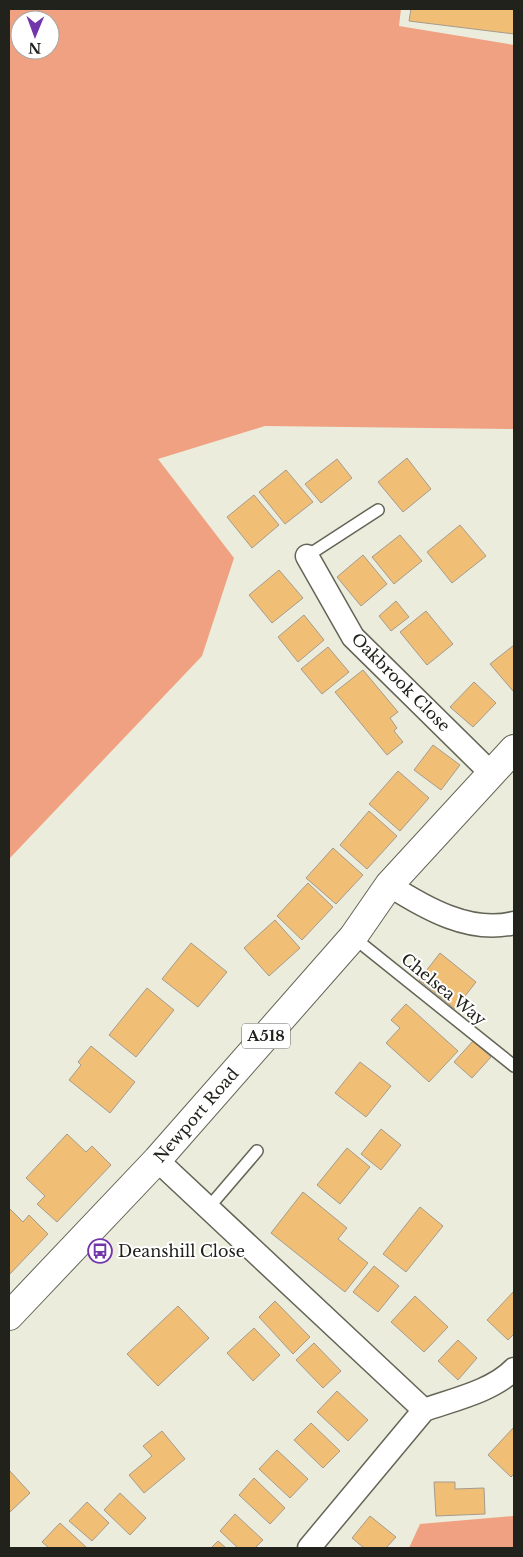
<svg xmlns="http://www.w3.org/2000/svg" width="523" height="1557" font-family="'Libre Baskerville',serif">
  <rect width="100%" height="100%" fill="#ebecdb"/>
  <path fill="#efa181" fill-rule="evenodd" d="M9 9H401L399 26 514 45V429L265 426 158 459 234 558 202 656 9 859ZM20 20H50V50H20Z
    M514 1516V1548H409L420 1524Z"/>
  <path fill="#f0bf75" stroke="#a59b8d" d="M411 9H514V34L409 21Z
    M407 458 431 489 403 512 378 482Z
    M337 459 352 478 321 503 305 484Z
    M286 470 313 502 285 524 259 492Z
    M254 495 279 525 252 548 227 517Z
    M460 525 486 556 452 583 427 552Z
    M400 535 422 561 394 584 372 557Z
    M363 555 387 584 361 606 337 577Z
    M279 570 303 598 272 623 249 595Z
    M396 601 409 617 391 631 379 616Z
    M426 611 453 644 427 665 400 632Z
    M304 615 324 640 298 662 278 637Z
    M514 645V690L513 691 490 664Z
    M328 647 349 672 322 694 301 669Z
    M363 670 398 712 390 718 397 728 394 731 403 742 387 755 335 692Z
    M474 682 496 703 473 727 450 707Z
    M433 745 460 765 441 790 414 770Z
    M398 771 429 798 400 831 369 804Z
    M369 811 397 836 367 869 340 845Z
    M333 848 363 875 336 904 306 878Z
    M308 883 333 907 302 940 277 916Z
    M275 920 300 948 269 976 244 948Z
    M191 943 227 972 198 1007 162 979Z
    M440 953 476 982 455 1009 419 980Z
    M147 988 174 1010 136 1057 109 1035Z
    M406 1004 458 1051 429 1082 386 1043 400 1028 391 1020Z
    M473 1041 491 1057 472 1078 454 1062Z
    M91 1046 135 1082 110 1113 69 1080 81 1065 78 1062Z
    M360 1062 391 1086 366 1117 335 1093Z
    M381 1129 401 1145 381 1170 361 1154Z
    M67 1134 86 1152 92 1146 111 1165 57 1222 37 1204 45 1196 26 1178Z
    M347 1148 370 1167 340 1204 317 1185Z
    M303 1192 347 1228 338 1239 368 1263 345 1292 271 1233Z
    M420 1207 443 1226 406 1272 383 1254Z
    M9 1208 23 1222 29 1215 48 1234 9 1275Z
    M374 1266 399 1286 378 1312 353 1292Z
    M514 1291V1334L508 1340 487 1320Z
    M415 1296 448 1327 424 1352 391 1322Z
    M275 1301 310 1337 293 1354 259 1317Z
    M178 1306 209 1338 158 1386 127 1354Z
    M254 1328 280 1355 253 1381 227 1353Z
    M458 1340 477 1358 458 1380 438 1361Z
    M314 1343 341 1371 323 1388 296 1360Z
    M337 1391 368 1420 348 1441 317 1412Z
    M311 1423 340 1451 323 1468 294 1440Z
    M514 1427V1474L511 1477 488 1455Z
    M162 1431 185 1459 144 1493 129 1475 152 1456 143 1446Z
    M277 1450 308 1479 290 1498 259 1469Z
    M9 1470 30 1493 10 1512 9 1510Z
    M254 1478 285 1508 270 1524 239 1495Z
    M434 1482H455V1489L484 1488 485 1514 436 1516Z
    M120 1493 146 1518 130 1535 104 1510Z
    M87 1502 109 1523 92 1541 69 1521Z
    M235 1514 263 1540 255 1548H238L220 1531Z
    M370 1516 396 1537 386 1548H364L352 1538Z
    M60 1523 87 1548H49L42 1542Z
    M218 1541 226 1548H211Z"/>
  <g fill="none" stroke-linecap="round" stroke-linejoin="round">
    <g stroke="#646556" stroke-width="14">
      <path id="lane" d="M307 556 378 510
        M353 937 514 1066
        M209 1207 257 1151"/>
    </g>
    <g stroke="#646556" stroke-width="25">
      <path id="street" d="M307 556 353 637 492 774
        M389 885C425 908 470 934 514 923
        M157 1160 424 1410 309 1548
        M424 1410C452 1400 493 1391 514 1369"/>
    </g>
    <g stroke="#646556" stroke-width="30">
      <path id="highway" d="M9 1316 157 1160 353 937 389 885 514 749"/>
    </g>
    <use href="#lane" stroke="#fff" stroke-width="11"/>
    <use href="#street" stroke="#fff" stroke-width="22"/>
    <use href="#highway" stroke="#fff" stroke-width="28"/>
  </g>
  <defs>
    <g id="bus-ring" transform="scale(1.25)"><circle r="9.5" fill="#fff" stroke="#7235aa" stroke-width="1.5"/><path d="M-5-6H5V4H4V6H2V4H-2V6H-4V4H-5ZM-3.5-4V0h7V-4ZM-3.5 1.2v1.5H-2V1.2ZM2 1.2v1.5H3.5V1.2Z" fill="#7235aa"/></g>
  </defs>
  <g fill-rule="evenodd">
    <use href="#bus-ring" x="100" y="1251"/>
  </g>
  <g text-anchor="middle" stroke-width="4" stroke-linejoin="round" paint-order="stroke">
    <rect fill="#fff" stroke="#646460" stroke-width="1" x="242" y="1023.5" width="48" height="25" rx="4"/>
    <g font-size="15" font-weight="bold" fill="#22221c">
      <text x="266" y="1041">A518</text>
    </g>
    <g font-size="16" fill="#22221c" stroke="#fff">
      <text transform="translate(401 682) rotate(45)" y="6">Oakbrook Close</text>
      <text transform="translate(444 989) rotate(39)" y="6">Chelsea Way</text>
      <text transform="translate(196 1115) rotate(-49)" y="6">Newport Road</text>
    </g>
    <g font-size="16" fill="#22221c" stroke="#fff" text-anchor="start">
      <text x="118" y="1257">Deanshill Close</text>
    </g>
  </g>
  <rect width="523" height="1557" fill="none" stroke="#22221c" stroke-width="20"/>
  <g transform="translate(35 35) rotate(181)"><circle r="24" fill="#ffffff" stroke="#a7a7a4"/>
  <path d="M0-4L9 19L0 12L-9 19Z" fill="#7235aa"/>
  <text y="-8" font-size="14" font-weight="bold" text-anchor="middle" fill="#22221c">N</text>
  </g>
</svg>
